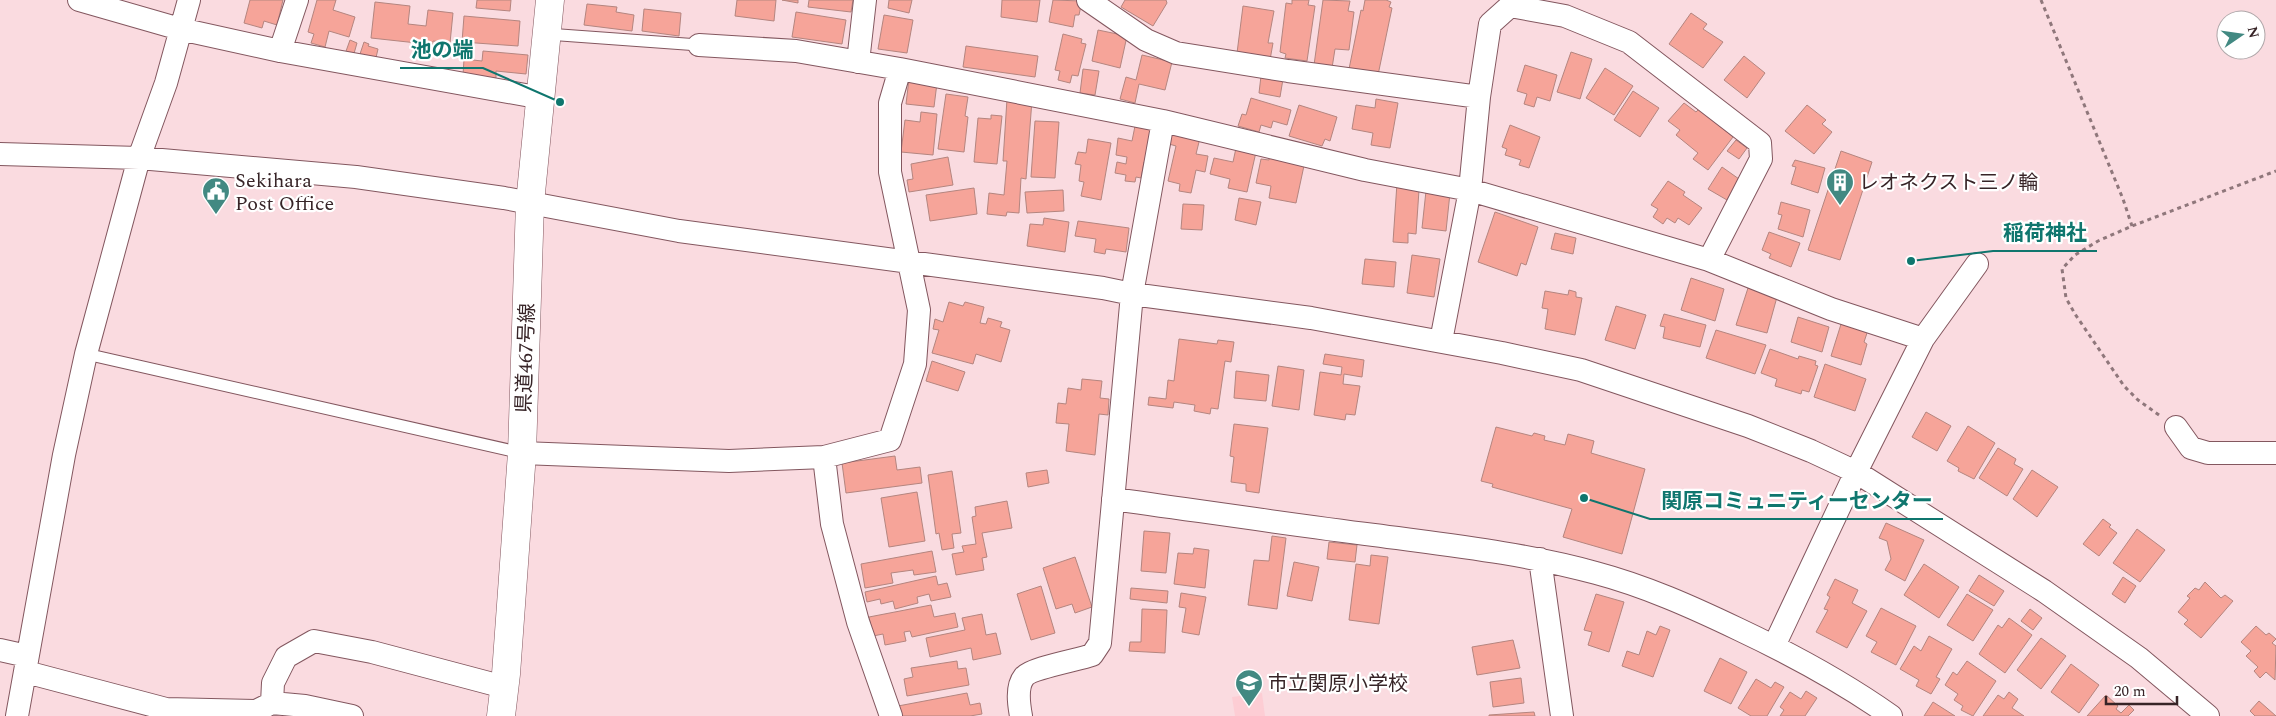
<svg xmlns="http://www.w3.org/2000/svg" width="2276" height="716" font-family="Spectral,'Noto Sans JP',serif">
  <rect width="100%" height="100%" fill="#fadbe0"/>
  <path fill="#fdcdd4" d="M1262 693 1265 716H1235L1232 697Z"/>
  <path fill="#f6a499" stroke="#b4857f" d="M250 0H283L277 25 264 21 262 28 244 23Z
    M317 0H336L333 10 355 17 349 37 329 31 325 47 311 43 314 34 308 32Z
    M477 0H511L510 11 476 8Z
    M737 0H776L774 21 735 16Z
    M782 0H798V3Z
    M809 0H853L851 12 808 7Z
    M889 0H912L909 13 888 8Z
    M1002 0H1040L1037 22 1001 17Z
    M1053 0 1082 1 1079 15H1075L1073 27 1049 22Z
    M1125 0H1166L1167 3 1153 26 1121 7Z
    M1292 0H1309L1308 5 1315 6 1307 61 1285 58 1286 54 1280 52 1286 3 1292 4Z
    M1323 0 1350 1 1348 11 1354 12 1349 50 1335 49 1332 68 1314 65Z
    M1365 0H1386L1391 2 1389 7 1392 8 1378 75 1349 69 1361 10 1363 11Z
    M375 2 410 6 408 24 426 26 428 10 453 13 450 43 433 41 432 51 416 49 417 43 371 38Z
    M587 4 617 7 616 12 634 15 632 31 584 25Z
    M1243 6 1274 11 1268 43H1273L1270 60 1237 53Z
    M644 9 681 13 679 36 642 31Z
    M796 12 846 20 842 44 792 37Z
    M1691 13 1707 24 1703 29 1723 42 1703 68 1669 44Z
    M884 15 913 20 907 53 878 49Z
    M464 16 520 21 518 46 462 42Z
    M1098 30 1127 36 1120 68 1092 61Z
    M1063 34 1082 39 1081 43 1086 44 1078 76 1072 75 1070 83 1058 80 1060 71 1055 70Z
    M350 40 357 43 353 57 345 54Z
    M364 42 369 44 368 46 378 49 375 62 359 57Z
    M966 46 1038 56 1035 77 963 67Z
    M483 51 528 55 526 74 496 71V78L463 75 464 59 482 61Z
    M1571 52 1592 59 1580 99 1557 92Z
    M1142 55 1172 62 1165 90 1139 84 1135 103 1120 99 1126 77 1136 80Z
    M1744 56 1765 73 1747 98 1724 80Z
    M1525 65 1557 75 1550 101 1537 97 1534 107 1524 104 1527 94 1517 91Z
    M1605 68 1633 86 1614 115 1586 98Z
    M1083 69 1099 71 1095 95 1080 93Z
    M1261 76 1283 79 1280 97 1259 93Z
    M909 79 937 83 934 107 906 104Z
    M1633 91 1659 108 1640 137 1614 120Z
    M946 94 968 97 965 116 968 117 964 152 938 149Z
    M1251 98 1291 110 1287 125 1273 121 1271 128 1261 125 1259 132 1238 126 1242 114 1246 115Z
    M1007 99 1032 100 1026 179 1021 178 1019 213 1007 212 1006 216 987 214 989 193 1004 195 1007 161H1003Z
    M1376 99 1398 103 1390 148 1371 145 1373 133 1352 129 1356 105 1375 108Z
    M1684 103 1696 112 1699 109 1733 137 1708 170 1693 159 1698 153 1676 135 1680 130 1668 121Z
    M1299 105 1337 117 1330 141 1325 139 1322 146 1289 136Z
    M1807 105 1826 120 1822 124 1832 132 1814 154 1785 131Z
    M921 112 937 114 933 155 901 152 905 120 920 122Z
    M991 115 1002 116 997 164 974 162 978 118 991 119Z
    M1035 121 1059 122 1055 178 1031 177Z
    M1136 121 1159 125 1152 164 1144 162 1141 178 1136 177 1135 182 1125 181 1126 175 1115 173 1117 162 1126 164 1127 157 1116 155 1118 138 1132 141Z
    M1510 125 1540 137 1529 168 1519 165 1521 160 1505 155 1507 149 1502 147Z
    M1172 132 1200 138 1196 154 1208 156 1205 172 1196 170 1191 193 1179 191 1180 184 1168 181 1176 146 1169 144Z
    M1088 139 1111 143 1101 200 1081 196 1084 182 1079 181 1081 165 1075 164 1078 152 1086 153Z
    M1736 140 1747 148 1739 159 1727 151Z
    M1236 148 1256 152 1247 192 1228 188 1230 179 1210 174 1214 158 1233 162Z
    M1841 151 1872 162 1840 260 1808 250Z
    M1270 154 1305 161 1296 203 1269 198 1271 186 1256 183 1261 159 1269 160Z
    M948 157 953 185 909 192 907 180 913 179 911 164Z
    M1795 160 1825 168 1818 193 1791 184 1796 167 1792 166Z
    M1722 167 1739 179 1727 200 1708 189Z
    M1668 181 1685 192 1683 195 1702 208 1689 225 1678 218 1675 223 1667 218 1663 224 1653 217 1658 209 1651 205Z
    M1397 183 1419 190 1416 234 1408 233V243L1393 242Z
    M974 188 977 214 930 221 926 195Z
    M1063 190 1064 211 1027 213 1025 192Z
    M1426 191 1450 193 1446 231 1422 228Z
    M1239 198 1261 202 1256 225 1235 220Z
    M1781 202 1810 210 1803 237 1778 229 1782 215 1778 214Z
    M1183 204 1204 205 1202 230 1181 229Z
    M1495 212 1538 227 1526 265 1521 263 1517 276 1478 262Z
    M1044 218 1069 222 1065 252 1027 246 1030 224 1043 225Z
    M1078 221 1129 228 1126 252 1106 249 1105 254 1094 252 1096 239 1075 236Z
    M1769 232 1800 243 1791 267 1769 258 1771 254 1762 250Z
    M1555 233 1576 238 1573 254 1551 249Z
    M1412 255 1440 259 1434 297 1407 293Z
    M1365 259 1396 262 1394 287 1362 284Z
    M1691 278 1724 289 1715 321 1681 310Z
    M1748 288 1777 297 1767 333 1736 325Z
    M1569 290 1576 292V297L1582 298 1575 335 1545 329 1548 309 1542 308 1545 291 1568 295Z
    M949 302 963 306 965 302 984 307 980 323 986 324 988 318 1002 322 1000 327 1010 330 1001 362 976 354 973 364 932 353 939 330 933 329 935 319 943 322Z
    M1616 306 1646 315 1635 349 1605 340Z
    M1664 314 1706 325 1700 347 1663 338 1665 327 1660 326Z
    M1798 317 1829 327 1822 352 1791 342Z
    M1842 321 1868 330 1864 342 1867 344 1861 365 1831 356Z
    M1716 330 1766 345 1755 374 1706 358Z
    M1179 339 1217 344 1218 340 1234 342 1231 362 1225 361 1218 409 1211 408 1210 414 1194 411 1195 405 1174 402 1173 408 1148 405 1149 397 1166 399 1168 380 1174 381Z
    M1770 349 1798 359 1799 356 1816 361 1815 365 1818 366 1809 392 1802 390 1801 394 1775 386 1777 379 1761 373Z
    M1325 354 1364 360 1362 377 1344 374 1343 384 1360 386 1355 415 1346 414 1345 420 1314 415 1320 372 1341 375 1342 367 1323 364Z
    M932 361 965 372 958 391 926 381Z
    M1825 364 1866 379 1855 411 1814 397Z
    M1278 366 1304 370 1299 410 1272 406Z
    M1236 371 1269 375 1266 401 1234 398Z
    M1082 379 1102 381 1100 398 1109 399 1108 415 1099 414 1095 455 1066 451 1069 424 1056 423 1058 403 1066 404 1068 388 1081 390Z
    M1926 412 1951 426 1937 451 1912 437Z
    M1234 424 1268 428 1259 493 1246 491V484L1231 482 1234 457 1230 456Z
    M1968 426 1995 443 1974 479 1958 471 1959 468 1947 461Z
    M1496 427 1532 436 1534 433 1545 436 1544 440 1565 445 1568 434 1594 441 1591 453 1645 469 1622 554 1563 537 1572 509 1492 487 1493 484 1481 481Z
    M1998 448 2016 459 2014 464 2023 469 2007 496 1979 478Z
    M895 456 897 470 920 467 922 483 846 493 842 463Z
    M1047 470 1049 483 1028 487 1026 473Z
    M2032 470 2058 487 2037 517 2013 499Z
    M952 471 961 533 952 534 954 548 942 550 939 533 936 534 928 475Z
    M917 492 925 541 889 547 881 498Z
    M1007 501 1012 528 982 533 987 557 982 558 984 570 956 575 952 554 964 552 962 546 976 544 972 517 976 516 975 507Z
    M2103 519 2111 525 2109 527 2117 533 2099 556 2083 544Z
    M1886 523 1924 540 1905 581 1885 570 1891 559 1887 541 1879 538Z
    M2137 529 2165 550 2140 582 2113 563Z
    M1144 531 1170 533 1166 573 1141 571Z
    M1272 536 1286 538 1277 609 1248 605 1254 560 1269 561Z
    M1329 542 1357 545 1355 562 1327 559Z
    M1194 548 1209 550 1205 588 1174 584 1178 553 1193 554Z
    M932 551 936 572 914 575 913 570 891 573 893 583 865 588 861 564Z
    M1371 555 1388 557 1379 624 1349 620 1356 564 1370 566Z
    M1075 557 1092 607 1075 613 1072 604 1056 609 1043 568Z
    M1294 562 1319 567 1312 601 1287 596Z
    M1924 564 1959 587 1939 618 1904 595Z
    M1979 575 2004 591 1994 606 1969 591Z
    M936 576 938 585 947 583 951 597 931 601 929 594 917 597 918 603 895 609 893 601 881 604 880 599 867 602 865 592Z
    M2123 577 2136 586 2125 603 2112 594Z
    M1835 579 1858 590 1852 603 1867 611 1847 648 1816 632 1828 610 1824 609 1830 597 1827 595Z
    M2205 582 2221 598 2225 595 2233 601 2201 638 2184 624 2188 620 2178 612 2190 598 2187 596 2195 588 2199 590Z
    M1041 586 1055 633 1031 640 1017 594Z
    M1131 588 1168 591 1167 603 1130 599Z
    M1181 593 1206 597 1199 635 1182 632 1186 608 1179 607Z
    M1596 594 1624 602 1609 652 1588 645 1592 632 1584 630Z
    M1967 594 1993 610 1973 641 1947 625Z
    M931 605 934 617 955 613 958 627 912 637 910 631 904 632 906 641 885 645 883 634 873 636 869 617Z
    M1881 608 1916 626 1896 665 1871 652 1877 642 1866 636Z
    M1142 609 1167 610 1165 653 1129 651 1130 642H1141Z
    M2030 609 2042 618 2033 630 2021 621Z
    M982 614 986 635 996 633 1001 654 973 660 971 648 930 657 926 638 965 630 962 618Z
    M2009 618 2032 635 2005 673 1979 654 1998 625 2002 628Z
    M1660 626 1670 630 1653 677 1622 666 1627 651 1639 655 1647 631 1656 635Z
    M2256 626 2266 635 2269 633 2276 639 2272 643 2276 646 2275 680 2266 672 2260 678 2254 671 2258 667 2246 656 2251 651 2241 642Z
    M1929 636 1952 649 1936 677 1940 679 1931 694 1916 686 1919 680 1900 669 1914 646 1921 651Z
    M2041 638 2066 656 2041 689 2017 670Z
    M1513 640 1520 668 1477 675 1472 647Z
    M1720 658 1747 672 1731 704 1704 691Z
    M957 661 958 669 966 668 969 685 907 696 904 679 913 677 911 668Z
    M1967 661 1996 681 1973 716 1961 710 1963 706 1954 700 1958 694 1945 685 1953 672 1957 675Z
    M2071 664 2099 685 2079 713 2051 692Z
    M1521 678 1524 703 1493 707 1490 682Z
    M1756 679 1771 688 1775 682 1784 687 1767 716H1751L1738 708Z
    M1806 691 1817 698 1805 716H1780L1784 710 1780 707 1790 692 1801 699Z
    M2009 692 2018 699 2012 708 2024 716H1983L1998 695 2004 699Z
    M967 693 970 705 980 703 982 714 970 716H900L898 706Z
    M2106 695 2118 706 2116 709 2121 713 2129 705 2134 710 2128 716H2087Z
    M2259 701 2276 716H2255L2250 711Z
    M1933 702 1955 716H1924Z
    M1534 712 1535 716H1489V715Z"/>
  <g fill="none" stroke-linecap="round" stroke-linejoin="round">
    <g stroke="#83575f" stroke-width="13">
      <path id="service" d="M547 34 699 45
        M86 354 522 453"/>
    </g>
    <g stroke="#83575f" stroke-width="24">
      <path id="minor" d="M79 0 180 29 280 51 542 98
        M1088 0 1146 40 1176 53 1288 71 1479 97
        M699 45 796 51 900 69 1163 121 1365 170 1470 190 1709 260 1831 309 1923 339
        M280 51 297 0
        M858 62 865 0
        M0 154 139 158 356 177 504 198 679 231 1103 288 1132 294 1311 318 1502 353 1581 370 1748 426 1811 451 1856 472 2044 591 2139 658 2208 716
        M1441 341 1470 190 1479 97 1490 24 1510 6 1565 16 1629 42 1760 143 1761 159 1709 260
        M2176 427 2191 448 2208 453H2276
        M522 453 729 461 824 457 890 440 915 364 919 310 890 172V103L900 69
        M824 457 832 524 858 622 891 716
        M1113 499C1200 511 1287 524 1374 535 1448 545 1524 553 1596 573 1645 586 1692 607 1738 629 1791 654 1843 682 1891 716
        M1540 559 1562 716
        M1774 646 1856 472 1923 339 1977 264
        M0 650 27 656
        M26 672 166 709 255 711 254 716
        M272 703 273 683 286 657 314 641 372 652 504 687
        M258 710 272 703 305 706 352 716
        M17 716 64 455 86 354 139 158 166 83 189 0
        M1021 716C1019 705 1016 687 1024 677 1031 668 1078 660 1092 655L1100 643 1132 294 1163 121"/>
    </g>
    <g stroke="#83575f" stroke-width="29">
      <path id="secondary" d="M501 716 506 674 522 453 530 203 550 0"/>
    </g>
    <path stroke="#8f777b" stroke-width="3" stroke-dasharray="4 4" stroke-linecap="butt" d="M2041 0 2123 199 2132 226
      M2159 415 2138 400 2124 386 2075 314 2066 298 2062 269 2075 255 2098 241 2132 226 2276 171"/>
    <use href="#service" stroke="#fff" stroke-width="11"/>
    <use href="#minor" stroke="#fff" stroke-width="22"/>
    <use href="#secondary" stroke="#fff" stroke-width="28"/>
  </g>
  <defs>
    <g id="building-pin" transform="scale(1.4375)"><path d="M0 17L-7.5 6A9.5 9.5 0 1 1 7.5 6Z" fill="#428982" stroke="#fff"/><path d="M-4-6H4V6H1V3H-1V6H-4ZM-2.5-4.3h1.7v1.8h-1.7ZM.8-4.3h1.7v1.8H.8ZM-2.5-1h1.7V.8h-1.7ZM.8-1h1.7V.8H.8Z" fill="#fff"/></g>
    <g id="civic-pin" transform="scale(1.4375)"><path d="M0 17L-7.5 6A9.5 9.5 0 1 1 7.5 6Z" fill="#428982" stroke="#fff"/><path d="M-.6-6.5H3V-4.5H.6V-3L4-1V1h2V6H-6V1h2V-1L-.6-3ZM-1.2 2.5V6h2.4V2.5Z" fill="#fff"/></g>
    <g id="school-pin" transform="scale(1.4375)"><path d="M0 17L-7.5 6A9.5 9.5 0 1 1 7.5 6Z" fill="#428982" stroke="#fff"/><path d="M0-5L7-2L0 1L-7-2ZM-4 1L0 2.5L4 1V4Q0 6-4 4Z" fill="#fff"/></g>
  </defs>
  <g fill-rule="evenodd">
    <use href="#building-pin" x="1840" y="182"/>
    <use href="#civic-pin" x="216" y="191"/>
    <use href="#school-pin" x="1249" y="683"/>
  </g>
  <g text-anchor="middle" stroke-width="4.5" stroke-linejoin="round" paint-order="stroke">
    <g font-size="20" fill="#372427" stroke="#fff" text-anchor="start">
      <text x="235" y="187">Sekihara<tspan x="235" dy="23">Post Office</tspan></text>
      <text x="1859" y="189">レオネクスト三ノ輪</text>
      <text x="1268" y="690">市立関原小学校</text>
    </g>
    <g font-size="20" fill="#372427" stroke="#fff">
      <text transform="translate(525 358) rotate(-88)" y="7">県道467号線</text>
    </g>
  </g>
  <path fill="none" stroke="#0f766e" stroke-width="2" d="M560 102L483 68H400M1911 261L1993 251H2097M1584 498L1650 519H1943"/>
  <g fill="#0f766e" stroke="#fff" stroke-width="2">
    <circle cx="560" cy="102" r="5"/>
    <circle cx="1911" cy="261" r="5"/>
    <circle cx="1584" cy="498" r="5"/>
  </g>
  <g font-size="21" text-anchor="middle" font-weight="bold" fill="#0f766e" stroke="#fff" stroke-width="4.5" stroke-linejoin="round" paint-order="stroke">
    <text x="442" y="57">池の端</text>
    <text x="2045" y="240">稲荷神社</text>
    <text x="1797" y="508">関原コミュニティーセンター</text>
  </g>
  <g transform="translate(2241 35) rotate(77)"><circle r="24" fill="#ffffff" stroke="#afa7a9"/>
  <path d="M0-4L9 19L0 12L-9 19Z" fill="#428982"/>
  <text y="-8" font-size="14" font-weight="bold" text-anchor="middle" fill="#372427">N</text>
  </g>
  <path d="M2106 696v8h71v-8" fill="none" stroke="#372427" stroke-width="2.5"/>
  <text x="2114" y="696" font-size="15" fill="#372427" stroke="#ffffff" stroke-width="4" paint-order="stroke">20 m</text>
</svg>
